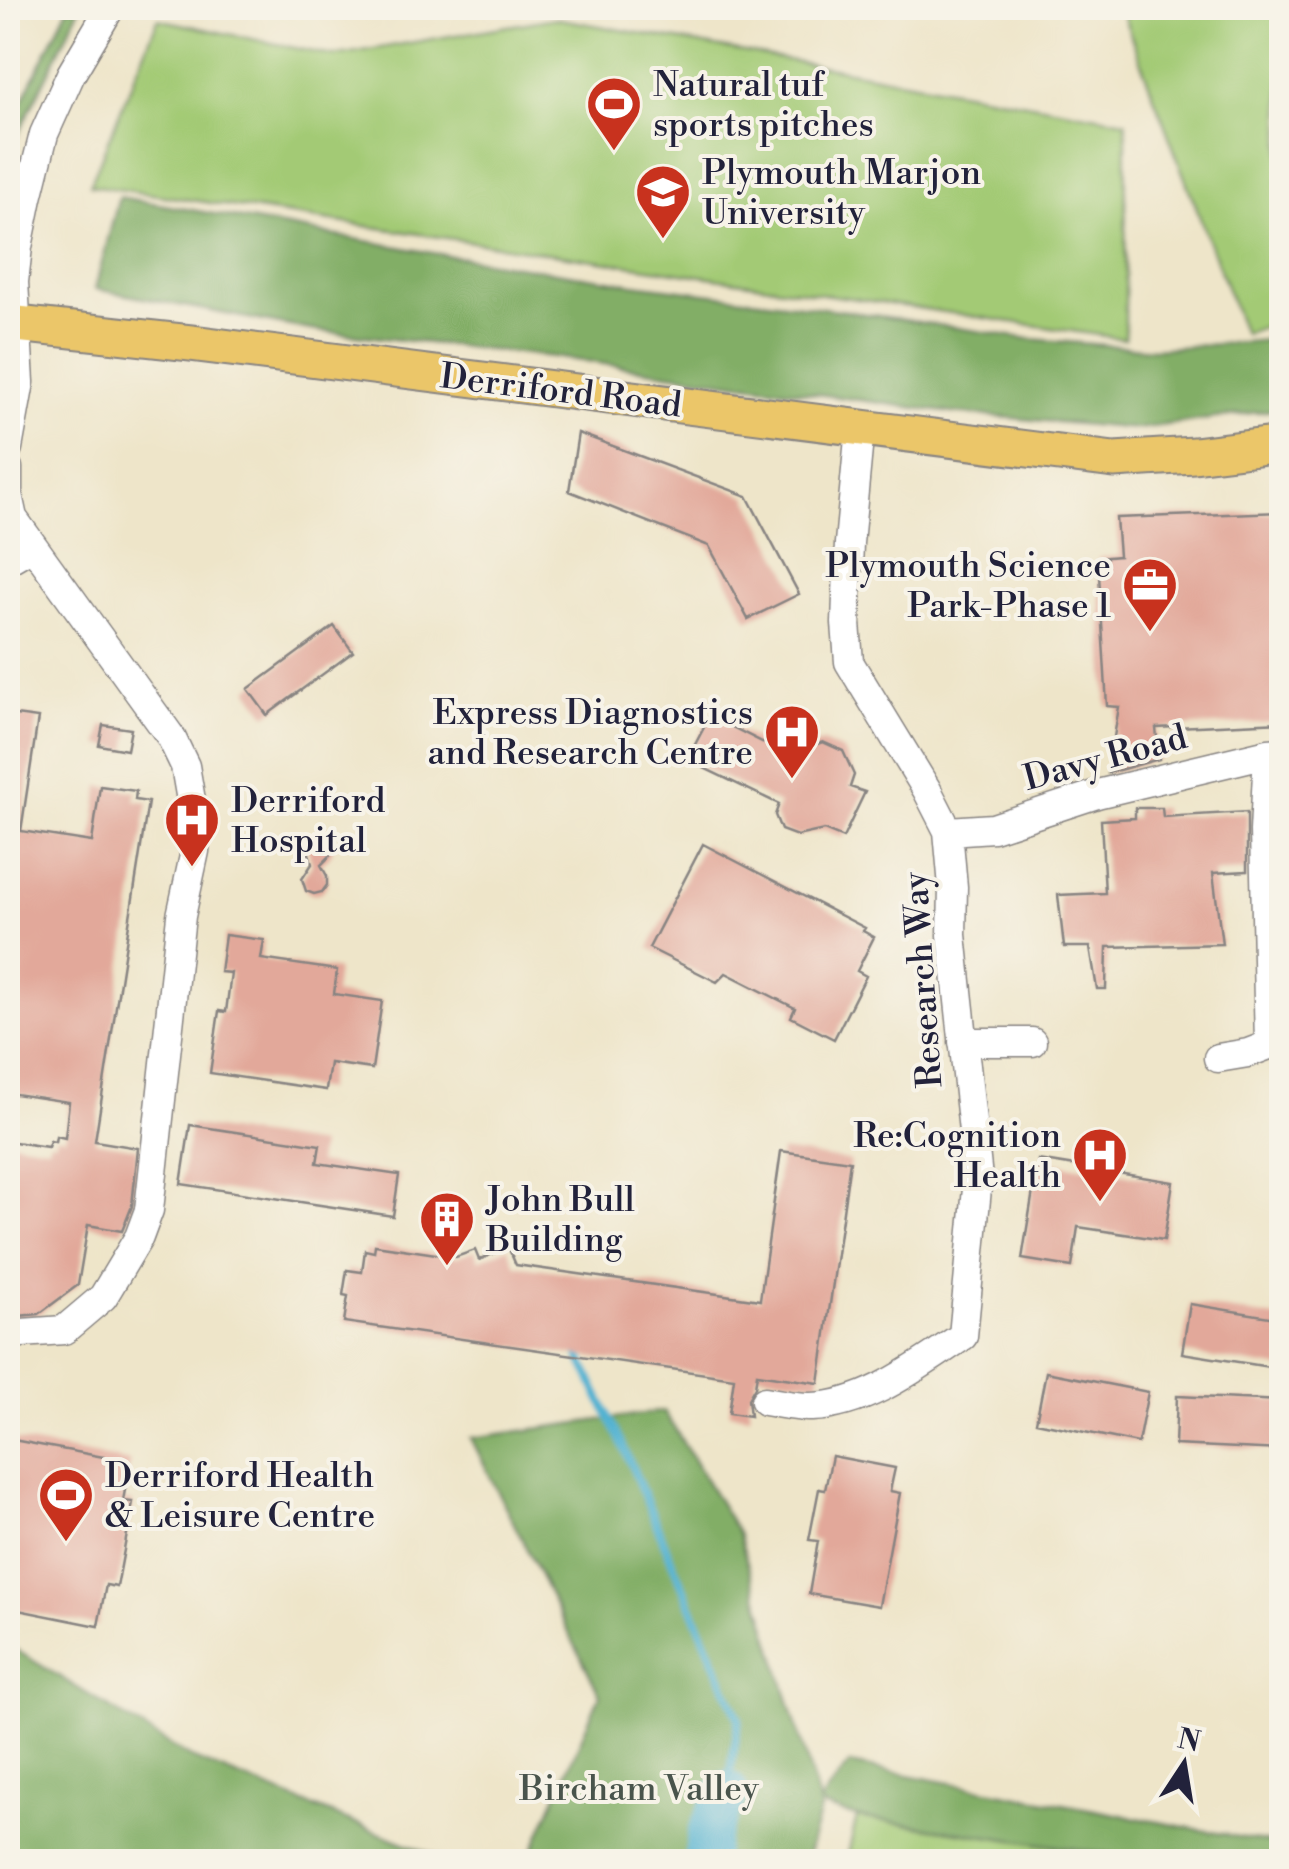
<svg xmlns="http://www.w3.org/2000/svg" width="1289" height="1869" font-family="'Libre Bodoni',serif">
  <rect width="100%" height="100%" fill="#f7f3e8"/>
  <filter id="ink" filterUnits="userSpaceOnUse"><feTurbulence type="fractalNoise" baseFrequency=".01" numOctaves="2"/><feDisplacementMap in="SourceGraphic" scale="20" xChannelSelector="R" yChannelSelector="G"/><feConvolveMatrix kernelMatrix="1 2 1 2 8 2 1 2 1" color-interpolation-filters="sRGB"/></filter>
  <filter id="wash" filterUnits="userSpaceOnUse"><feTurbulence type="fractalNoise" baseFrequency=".0048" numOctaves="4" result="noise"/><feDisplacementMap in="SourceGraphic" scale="40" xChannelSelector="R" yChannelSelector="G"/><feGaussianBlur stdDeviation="2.25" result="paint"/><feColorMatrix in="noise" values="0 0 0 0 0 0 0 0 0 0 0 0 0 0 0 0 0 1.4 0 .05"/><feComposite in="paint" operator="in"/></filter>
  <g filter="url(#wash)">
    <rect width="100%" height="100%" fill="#eee5c9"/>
    <path fill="#a3ca75" stroke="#627658" stroke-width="2.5" d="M1144 8H1281V320L1244 334 1123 15Z
      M555 18 1126 121 1125 339 90 185 158 19 333 56Z
      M857 1817 1157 1861 846 1862Z"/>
    <path fill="#82ae66" stroke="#526850" stroke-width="2.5" d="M68 8H80L8 155V130Z
      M119 197 433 253 634 284 839 310 1030 339 1154 349 1281 339V409L1137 429 952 413 554 357 311 330 95 289Z
      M664 1411 739 1535 820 1804 826 1793 850 1764 1281 1845V1861H1157L857 1817 821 1806 806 1861H528L600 1695 471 1438Z
      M8 1645 191 1758 449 1861H8Z"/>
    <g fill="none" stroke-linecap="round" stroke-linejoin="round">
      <path stroke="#52b2d1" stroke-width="8" d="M576 1349 623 1446 739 1719 727 1792"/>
      <path stroke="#52b2d1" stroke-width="42" d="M704 1862 708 1835 727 1792"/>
    </g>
    <g id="blocks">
      <path fill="#e2a89a" d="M578 433 747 496 799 594 748 619 709 546 569 491Z
        M1282 512V722L1156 728 1159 759 1108 773 1119 707 1107 706 1098 558 1119 556 1116 518Z
        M334 626 353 652 267 715 248 689Z
        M8 714 38 718 21 831 92 842 100 786 136 791 135 800 148 802 95 1141 138 1148 132 1206 122 1231 88 1225 78 1285 39 1314 18 1316 8 1314V1141L48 1147 50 1141 55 1142 56 1136 65 1138 69 1102 8 1093Z
        M710 716 786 754 823 742 843 751 854 775 850 787 865 792 843 838 824 830 797 836 781 830 775 815 779 804 687 760Z
        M103 725 131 729 127 750 99 745Z
        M1135 808H1162L1163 817 1247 812V871L1213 873 1222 944 1107 947 1106 989H1097L1090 947H1064L1058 895 1105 893 1101 820 1135 818Z
        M314 836 327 837 333 848 330 856 321 865 327 876V885L322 892 314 894 306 891 302 879 312 864 307 846Z
        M703 844 865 928 863 931 874 937 857 971 866 976 834 1039 791 1017 795 1008 726 973 717 982 649 948Z
        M225 935 264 940 261 959 337 970 334 994 382 1001 372 1069 330 1063 326 1090 210 1073 219 1011 226 1012 231 973 220 972Z
        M190 1125 320 1145 317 1163 399 1175 393 1216 181 1184Z
        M781 1151 850 1161 819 1383 757 1374 755 1387 748 1399 750 1416 729 1413 734 1378 344 1322 348 1296 343 1295 347 1270 362 1272 365 1250 374 1252 375 1245 456 1257 475 1250 479 1260 508 1247 516 1265 760 1300Z
        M1038 1160 1173 1182 1164 1240 1078 1227 1072 1267 1022 1259Z
        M1190 1304 1282 1319V1369L1182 1353Z
        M1046 1372 1148 1392 1138 1443 1036 1422Z
        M1177 1396 1282 1401V1450L1175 1445Z
        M8 1439 130 1462 123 1501 133 1502 117 1587 106 1585 98 1626 8 1608Z
        M832 1456 895 1468 890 1491 900 1493 879 1606 809 1594 818 1541 809 1540 819 1489 825 1490Z"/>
    </g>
  </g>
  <g filter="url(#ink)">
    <use href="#blocks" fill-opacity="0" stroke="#888482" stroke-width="2.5"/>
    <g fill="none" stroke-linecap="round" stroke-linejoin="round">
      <g stroke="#888482" stroke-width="31">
        <path id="minor" d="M8 448 20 382 14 282 18 247 28 198 44 134 71 74 110 8
          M8 468V495L13 518 171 737 185 766 196 829 195 851 181 916 149 1210 139 1237 103 1297 64 1330 8 1334
          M8 560 32 546
          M948 831 993 828 1097 794 1268 753 1282 752
          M963 1042H1032
          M1218 1058 1248 1053 1269 1045 1264 831 1268 753
          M765 1401C781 1404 796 1407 812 1407 868 1405 919 1365 963 1336L978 1178 952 935 953 887 948 831 927 790 849 662 846 623 849 543 860 428"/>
      </g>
      <g stroke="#888482" stroke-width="39">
        <path id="major" d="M8 323 191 343 1114 460 1194 455 1282 444"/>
      </g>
      <use href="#minor" stroke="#fff" stroke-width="28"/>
      <use href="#major" stroke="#ebc669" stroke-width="35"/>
    </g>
  </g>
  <defs>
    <g id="stadium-pin" transform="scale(2.875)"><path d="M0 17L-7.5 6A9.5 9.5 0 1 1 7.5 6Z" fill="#c8321e" stroke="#f7f3e8"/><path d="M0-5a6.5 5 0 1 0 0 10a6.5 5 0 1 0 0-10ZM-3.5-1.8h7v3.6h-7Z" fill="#fff"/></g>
    <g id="university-pin" transform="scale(2.875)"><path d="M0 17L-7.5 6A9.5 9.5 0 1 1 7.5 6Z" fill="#c8321e" stroke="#f7f3e8"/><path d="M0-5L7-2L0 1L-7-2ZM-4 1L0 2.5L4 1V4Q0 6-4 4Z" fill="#fff"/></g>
    <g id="office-pin" transform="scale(2.875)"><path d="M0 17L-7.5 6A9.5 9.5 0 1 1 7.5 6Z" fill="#c8321e" stroke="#f7f3e8"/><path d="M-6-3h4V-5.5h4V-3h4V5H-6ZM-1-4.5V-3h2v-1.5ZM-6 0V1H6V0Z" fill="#fff"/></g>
    <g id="hospital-pin" transform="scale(2.875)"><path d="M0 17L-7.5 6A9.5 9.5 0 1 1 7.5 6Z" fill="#c8321e" stroke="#f7f3e8"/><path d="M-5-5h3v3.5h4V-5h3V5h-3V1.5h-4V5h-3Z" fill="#fff"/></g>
    <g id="building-pin" transform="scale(2.875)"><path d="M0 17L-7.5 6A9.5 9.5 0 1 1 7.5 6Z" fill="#c8321e" stroke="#f7f3e8"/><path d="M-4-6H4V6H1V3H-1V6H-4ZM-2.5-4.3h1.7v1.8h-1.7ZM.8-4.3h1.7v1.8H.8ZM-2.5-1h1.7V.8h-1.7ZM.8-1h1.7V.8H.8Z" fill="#fff"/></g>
  </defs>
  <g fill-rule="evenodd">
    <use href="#stadium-pin" x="614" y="104"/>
    <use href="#university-pin" x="663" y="192"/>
    <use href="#office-pin" x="1150" y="585"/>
    <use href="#hospital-pin" x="792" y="732"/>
    <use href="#hospital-pin" x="192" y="820"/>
    <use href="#hospital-pin" x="1100" y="1155"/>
    <use href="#building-pin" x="447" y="1219"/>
    <use href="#stadium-pin" x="66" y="1495"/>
  </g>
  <g text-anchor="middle" stroke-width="8" stroke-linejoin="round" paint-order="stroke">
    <g font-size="35" fill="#22223b" stroke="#f7f3e8" text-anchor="start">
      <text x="653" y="96">Natural tuf<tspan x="653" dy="40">sports pitches</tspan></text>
      <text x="702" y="184">Plymouth Marjon<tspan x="702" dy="40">University</tspan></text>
      <text x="1111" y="577" text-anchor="end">Plymouth Science<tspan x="1111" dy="40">Park-Phase 1</tspan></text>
      <text x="753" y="724" text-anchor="end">Express Diagnostics<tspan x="753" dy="40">and Research Centre</tspan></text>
      <text x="231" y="812">Derriford<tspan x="231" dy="40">Hospital</tspan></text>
      <text x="1061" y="1147" text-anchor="end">Re:Cognition<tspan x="1061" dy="40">Health</tspan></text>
      <text x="486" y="1211">John Bull<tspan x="486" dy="40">Building</tspan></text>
      <text x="105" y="1487">Derriford Health<tspan x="105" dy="40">&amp; Leisure Centre</tspan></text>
    </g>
    <g font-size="35" fill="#22223b" stroke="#f7f3e8">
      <text transform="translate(561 390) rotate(7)" y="12">Derriford Road</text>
      <text transform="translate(1105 757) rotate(-15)" y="12">Davy Road</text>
      <text transform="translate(922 980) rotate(-94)" y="12">Research Way</text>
    </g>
    <g font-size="35" fill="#49544c" stroke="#f7f3e8">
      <text x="639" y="1800">Bircham Valley</text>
    </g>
  </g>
  <rect width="1289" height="1869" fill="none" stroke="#f7f3e8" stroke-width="40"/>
  <g transform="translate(1184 1764) rotate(12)" stroke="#f7f3e8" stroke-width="8" paint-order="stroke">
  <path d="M0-8L18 38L0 25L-18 38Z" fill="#22223b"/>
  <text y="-15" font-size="28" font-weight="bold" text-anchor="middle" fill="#22223b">N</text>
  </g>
</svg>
